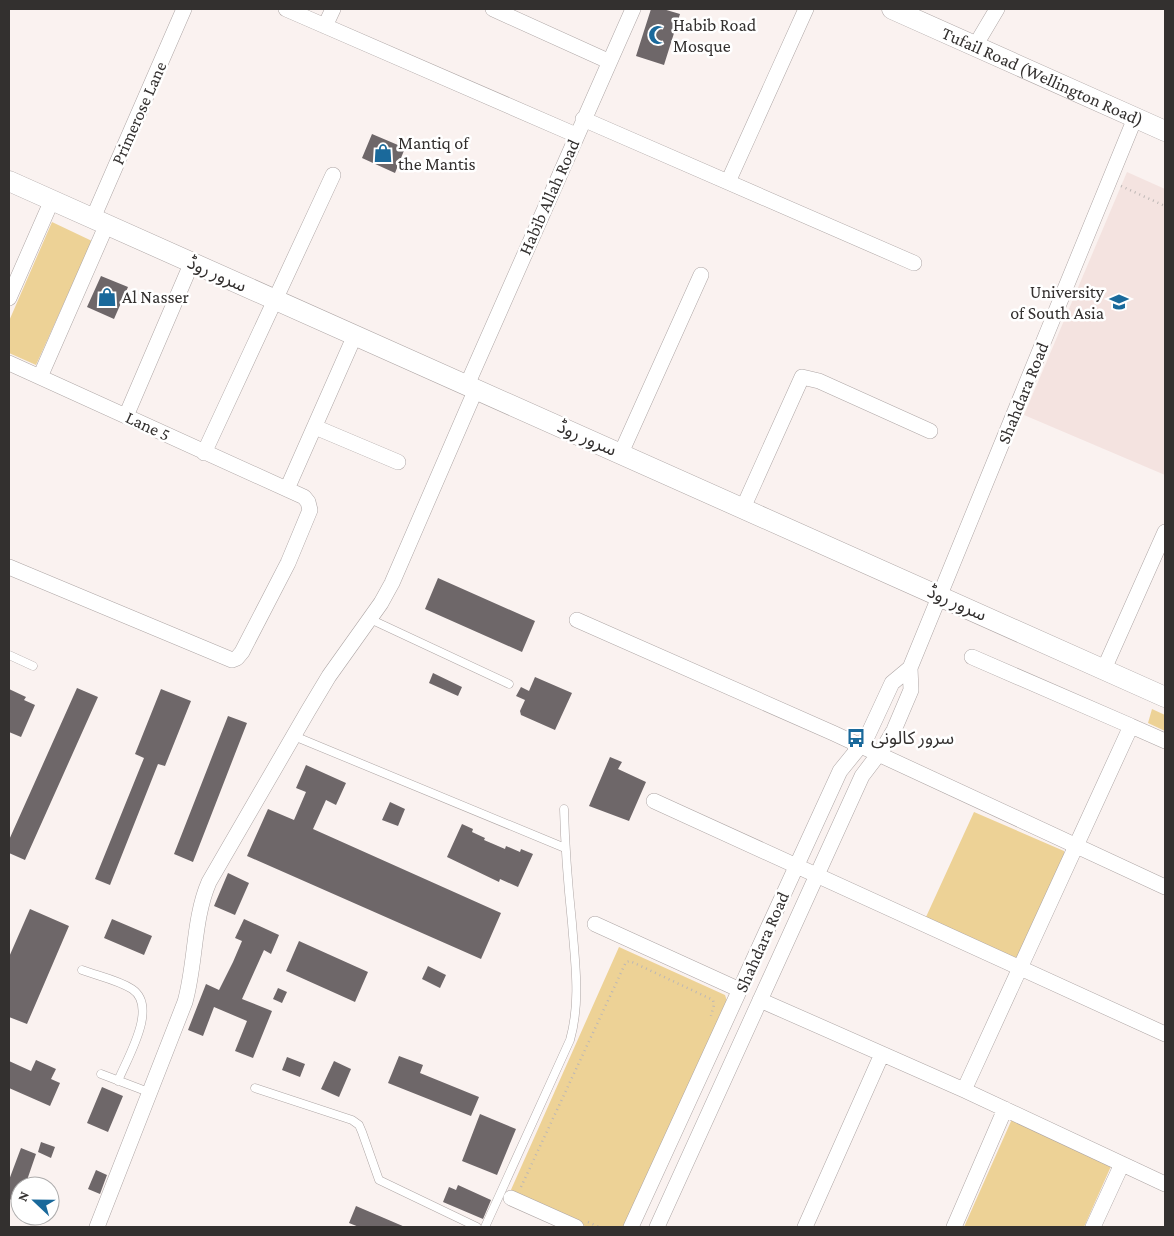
<svg xmlns="http://www.w3.org/2000/svg" width="1174" height="1236" font-family="'Crimson Pro','Noto Sans Arabic',serif">
  <rect width="100%" height="100%" fill="#faf2f0"/>
  <path fill="#f4e3e0" d="M1127 172 1165 189V475L1024 415Z"/>
  <path fill="#edd296" d="M52 222 92 241 36 365 9 353V321Z
    M1152 709 1165 715V731L1148 723Z
    M974 812 1064 851V855L1017 957 1014 959 926 917Z
    M619 947 725 995 727 1001 625 1227H587L510 1192Z
    M1012 1119 1112 1164 1084 1227H964Z"/>
  <path fill="#6e6769" d="M651 9H663L680 14 664 65 636 56Z
    M372 134 405 148 395 173 362 158Z
    M101 276 128 287 114 319 87 307Z
    M438 578 535 621 522 652 425 609Z
    M433 673 462 687 458 696 429 683Z
    M535 677 572 693 555 730 521 715 520 711 525 700 516 696 521 687 529 691Z
    M77 688 98 697 25 860 9 853V840Z
    M9 689 26 697 24 700 35 705 21 737 9 732Z
    M161 689 191 701 165 766 158 764 110 885 95 879 144 758 135 754Z
    M228 716 247 723 193 862 174 854Z
    M610 757 622 762 618 769 646 782 629 821 589 806Z
    M306 765 346 783 336 805 326 800 313 829 501 913 481 959 247 856 268 809 294 820 306 792 296 788Z
    M390 802 405 809 398 826 382 820Z
    M462 824 473 829 472 832 485 838 484 840 505 849 506 846 520 852 521 849 533 854 518 887 500 879 499 882 447 857Z
    M228 873 249 883 235 915 214 906Z
    M30 909 69 926 27 1024 9 1017V957Z
    M112 919 152 936 144 955 104 938Z
    M244 919 279 935 271 954 264 950 242 999 272 1011 253 1058 235 1051 247 1021 214 1007 203 1036 188 1030 206 984 219 990 233 962 242 941 235 938Z
    M299 941 368 972 355 1002 286 971Z
    M428 966 446 975 440 988 422 979Z
    M278 988 287 992 282 1003 273 999Z
    M399 1056 423 1065 420 1073 479 1097 471 1116 388 1083Z
    M287 1057 305 1064 300 1077 282 1070Z
    M36 1060 56 1069 51 1079 60 1083 50 1106 9 1088V1061L31 1071Z
    M334 1061 351 1069 339 1097 321 1089Z
    M102 1087 123 1096 108 1132 87 1123Z
    M480 1114 516 1129 497 1175 462 1161Z
    M41 1142 55 1147 51 1158 38 1152Z
    M21 1148 36 1154 25 1186H20V1203L9 1199V1180Z
    M96 1170 107 1175 100 1194 88 1189Z
    M458 1185 491 1200 483 1219 443 1202 449 1187 456 1190Z
    M356 1206 405 1227H359L349 1223Z"/>
  <g fill="none" stroke-linecap="round" stroke-linejoin="round">
    <g stroke="#aea6a5" stroke-width="9">
      <path id="lane" d="M370 619 509 684
        M9 655 33 666
        M294 736 565 848
        M82 970C98 976 118 980 132 989 159 1007 127 1058 118 1081
        M101 1074 151 1093
        M255 1088 352 1120 359 1125 362 1132 379 1180 477 1227
        M485 1227 570 1040C581 1001 575 963 572 923 568 885 565 847 564 809"/>
    </g>
    <g stroke="#aea6a5" stroke-width="16">
      <path id="street" d="M286 9 576 135
        M493 9 608 61
        M325 26 333 9
        M975 46 997 9
        M583 119 914 263
        M728 182 806 9
        M93 218 184 9
        M9 298 52 200
        M9 363 304 497 308 502 310 510 288 563 242 652 237 658 232 660 9 567
        M40 377 107 224
        M467 385 633 9
        M126 416 192 262
        M315 427 398 462
        M204 453 333 175
        M621 453 701 275
        M287 489 355 335
        M743 508 802 377 819 381 930 431
        M577 620 833 733 1165 887
        M1104 669 1165 532
        M1131 726 1165 741
        M654 801 1165 1034
        M595 924 740 990
        M760 1000 964 1090 1165 1184
        M964 1090 1131 726 972 657
        M511 1198 576 1227
        M97 1227 185 1002C196 963 193 919 209 882L308 711 329 676 381 603 392 583 476 389
        M631 1227 840 771 866 739 892 683 910 668
        M657 1227 862 776 884 747 894 730 911 690 910 668 1135 118
        M805 1227 882 1054
        M954 1227 1005 1109
        M1093 1227 1122 1164"/>
    </g>
    <g stroke="#aea6a5" stroke-width="21">
      <g id="secondary">
        <path id="s1" d="M892 9 1165 131"/>
        <path d="M9 181 1165 697"/>
      </g>
    </g>
    <path stroke="#bdb7b5" stroke-width="2.5" stroke-dasharray="1 4" stroke-linecap="butt" d="M1121 186 1165 206
      M521 1187 626 962 630 961 713 1000 714 1005 711 1016
      M588 1222 599 1227"/>
    <use href="#lane" stroke="#fff" stroke-width="8"/>
    <use href="#street" stroke="#fff" stroke-width="15"/>
    <use href="#secondary" stroke="#fff" stroke-width="20"/>
  </g>
  <defs>
    <g id="mosque-bare" transform="scale(1.5)"><path d="M3.5-4.9A6 6 0 1 0 3.5 4.9A5 5 0 1 1 3.5-4.9Z" fill="#1a699b" stroke="#fff" stroke-width="2.5" paint-order="stroke"/></g>
    <g id="shop-bare" transform="scale(1.5)"><path d="M-5-2.5h2.3a2.7 3.5 0 0 1 5.4 0H5L5.5 6h-11ZM-1.5-2.5h3a1.5 2.3 0 0 0-3 0Z" fill="#1a699b" stroke="#fff" stroke-width="2.5" paint-order="stroke"/></g>
    <g id="university-bare" transform="scale(1.5)"><path d="M0-5L7-2L0 1L-7-2ZM-4 1L0 2.5L4 1V4Q0 6-4 4Z" fill="#1a699b" stroke="#fff" stroke-width="2.5" paint-order="stroke"/></g>
    <g id="bus-bare" transform="scale(1.5)"><path d="M-5-6H5V4H4V6H2V4H-2V6H-4V4H-5ZM-3.5-4V0h7V-4ZM-3.5 1.2v1.5H-2V1.2ZM2 1.2v1.5H3.5V1.2Z" fill="#1a699b" stroke="#fff" stroke-width="2.5" paint-order="stroke"/></g>
  </defs>
  <g fill-rule="evenodd">
    <use href="#mosque-bare" x="658" y="35"/>
    <use href="#shop-bare" x="383" y="153"/>
    <use href="#shop-bare" x="107" y="297"/>
    <use href="#university-bare" x="1119" y="302"/>
    <use href="#bus-bare" x="856" y="738"/>
  </g>
  <g text-anchor="middle" stroke-width="5" stroke-linejoin="round" paint-order="stroke">
    <g font-size="18" fill="#33302f" stroke="#fff" text-anchor="start">
      <text x="673" y="31">Habib Road<tspan x="673" dy="21">Mosque</tspan></text>
      <text x="398" y="149">Mantiq of<tspan x="398" dy="21">the Mantis</tspan></text>
      <text x="1104" y="298" text-anchor="end">University<tspan x="1104" dy="21">of South Asia</tspan></text>
      <text x="122" y="303">Al Nasser</text>
      <text x="871" y="744">سرور کالونی</text>
    </g>
    <g font-size="18" fill="#33302f" stroke="#fff">
      <text dy="6" stroke="none"><textPath href="#s1" startOffset="165">Tufail Road (Wellington Road)</textPath></text>
      <text transform="translate(139 113) rotate(-66)" y="6">Primerose Lane</text>
      <text transform="translate(549 197) rotate(-66)" y="6">Habib Allah Road</text>
      <text transform="translate(217 274) rotate(24)" y="6">سرور روڈ</text>
      <text transform="translate(1023 393) rotate(-68)" y="6">Shahdara Road</text>
      <text transform="translate(148 426) rotate(25)" y="6">Lane 5</text>
      <text transform="translate(587 438) rotate(24)" y="6">سرور روڈ</text>
      <text transform="translate(957 603) rotate(24)" y="6">سرور روڈ</text>
      <text transform="translate(762 942) rotate(-66)" y="6">Shahdara Road</text>
    </g>
  </g>
  <rect width="1174" height="1236" fill="none" stroke="#33302f" stroke-width="20"/>
  <g transform="translate(35 1201) rotate(292)"><circle r="24" fill="#ffffff" stroke="#adacac"/>
  <path d="M0-4L9 19L0 12L-9 19Z" fill="#1a699b"/>
  <text y="-8" font-size="14" font-weight="bold" text-anchor="middle" fill="#33302f">N</text>
  </g>
</svg>
